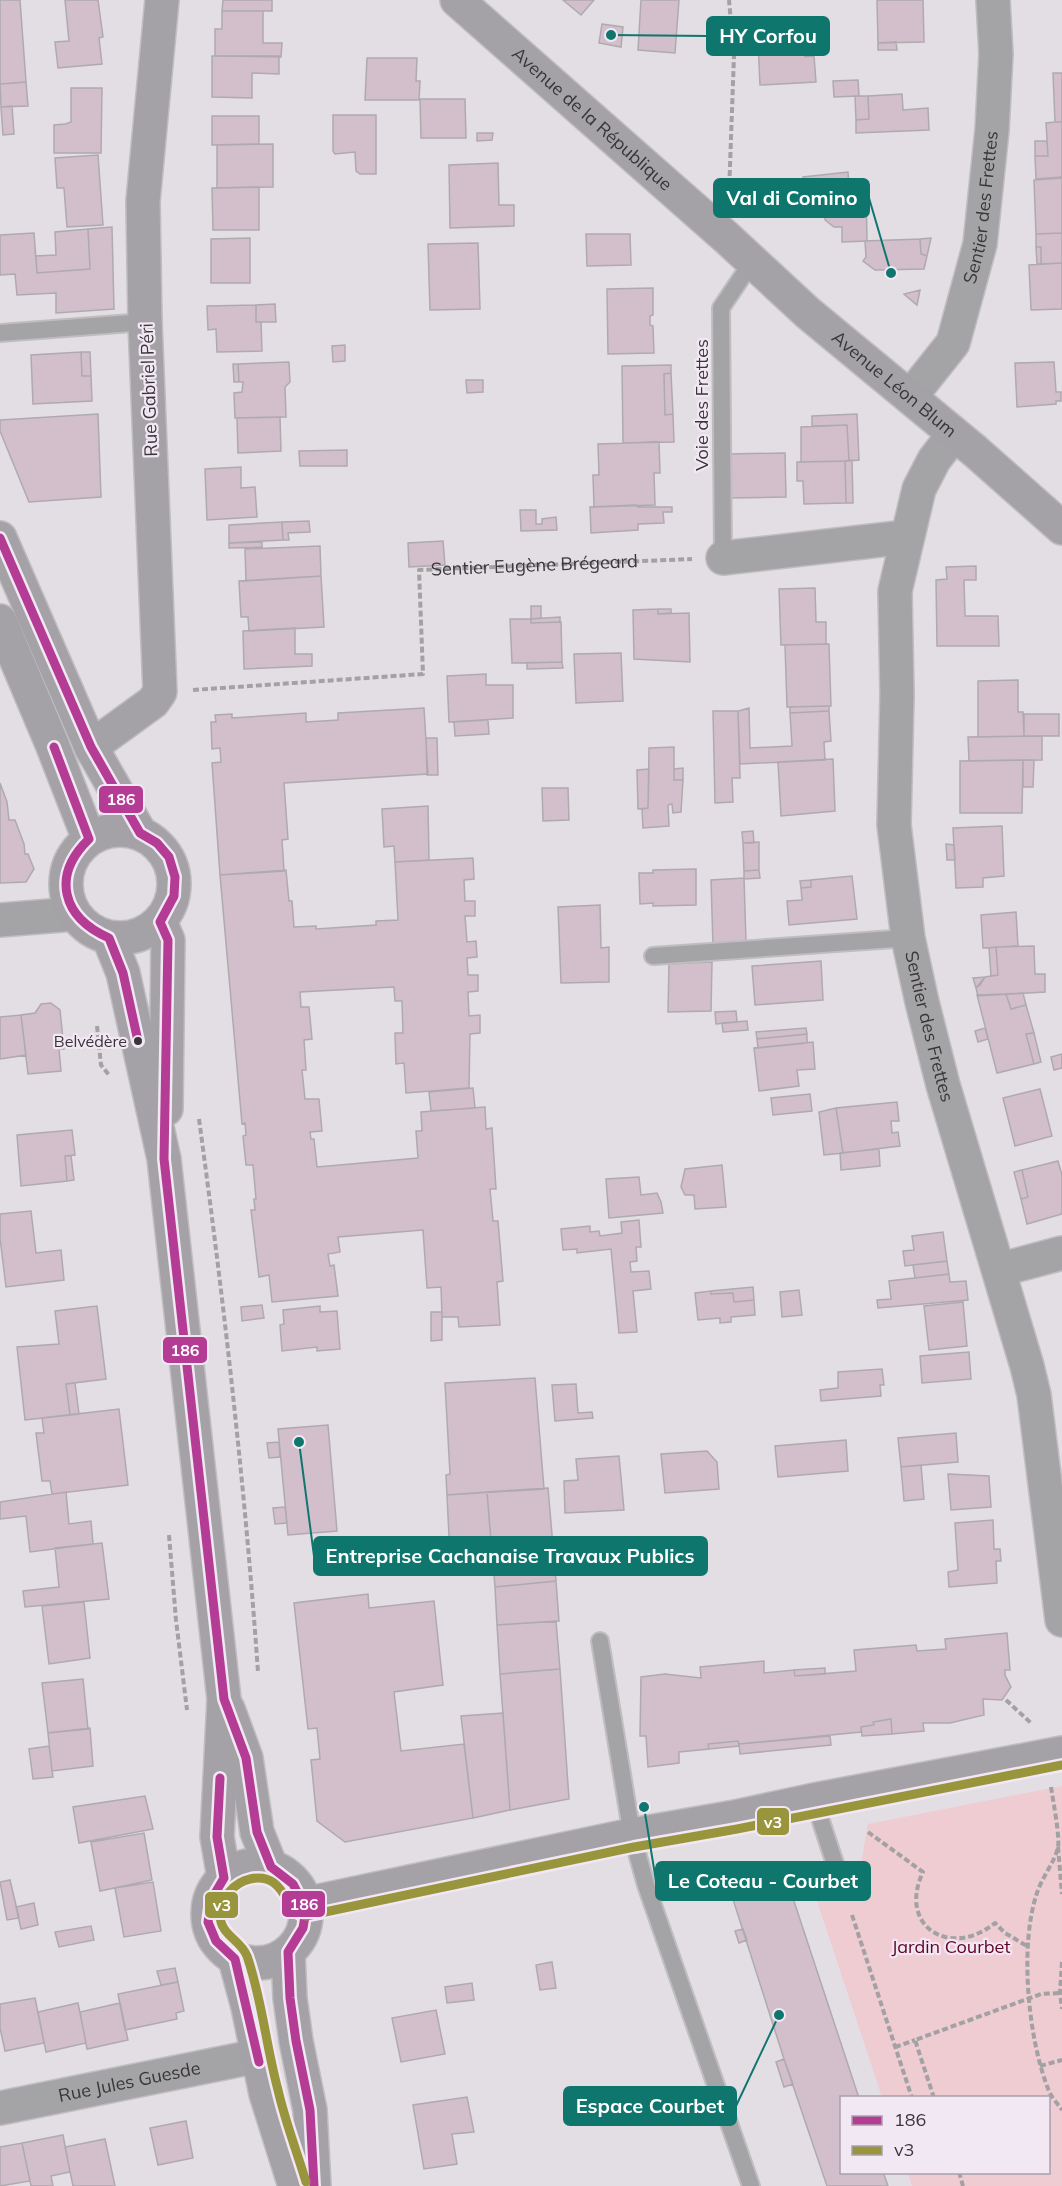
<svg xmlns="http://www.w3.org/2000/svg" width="1062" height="2186" font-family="Mulish,sans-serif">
  <rect width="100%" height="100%" fill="#e3dee4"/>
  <path fill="#efcbd2" d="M1062 1786V2186H912L908 2173 1048 2172V2098L882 2097 817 1901 857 1887 868 1824Z"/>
  <path fill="#d2bfcb" stroke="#aeaaae" stroke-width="1.5" d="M0 0H20L26 82 0 84Z
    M65 0H98L103 37 99 38 102 64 58 68 55 42 69 41Z
    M223 0H272V11H222Z
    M563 0H594L581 15Z
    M641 0H679L675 53 638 50Z
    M877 0H923L924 42 878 43Z
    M222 11H263V43H282L281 57 215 56V29H222Z
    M602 24 623 27 621 47 599 43Z
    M805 38V57L814 56 816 82 760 85 758 41Z
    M896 42 897 50H878V43Z
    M212 56H279V74L252 73V98L212 97Z
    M367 58H417L416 81H420L419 100H365Z
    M1053 73H1062V122H1055Z
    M858 80 859 96 834 97 833 81Z
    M26 82 28 106 1 107 0 84Z
    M71 88H102L101 153H54V125L65 124 71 122Z
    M902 94 903 110 928 108 929 130 856 133V120L869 119 868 96Z
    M855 96H868L869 119 856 120Z
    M420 99H465L466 138H421Z
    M12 106 14 134 3 135 1 107Z
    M333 115H376V174H360L356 171 355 152 335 154 333 151Z
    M212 116H259V144L212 145Z
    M1055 122H1062V177L1036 179 1035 156H1048L1046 123Z
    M477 133H493L492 140 477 141Z
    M1035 141H1047L1048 156H1035Z
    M273 144V187L217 188V145Z
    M98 155 103 225 67 227 64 188H57L55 158Z
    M498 163 499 205H514V226L450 228 449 165Z
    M848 172 849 187 804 190 803 177Z
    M1062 178V233L1036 234 1034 180Z
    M259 187V230H213L212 188Z
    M866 187 867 241 842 242V227H834L825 220V207H812L811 189Z
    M112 227 114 309 56 313V293L17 295 15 274 0 275V235L34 233 37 273 90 269 88 229Z
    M88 229 90 269 37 273 36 256 56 255 55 232Z
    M1062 233V263L1041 264V247H1036V234Z
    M586 234H630L631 265 587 266Z
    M250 238V283H211V239Z
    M931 238 927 256 921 254 920 239Z
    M920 239 921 254 927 256 924 269 875 270 863 261 866 257 865 241Z
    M478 243 480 309 430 310 428 244Z
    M1036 247H1041V264H1037Z
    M1062 263V309L1031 310 1029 265Z
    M653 288V315L650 316V325L653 326 654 353 608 354 607 289Z
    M920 290 917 305 904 294Z
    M275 304 276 322H256V305Z
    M256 305V322H261L262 351 217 352 216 329 208 330 207 306Z
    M345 345V361L333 362 332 346Z
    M81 352H90L91 376H82Z
    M81 352 82 376H91L92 401 33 404 31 355Z
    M289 362 290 382 285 387 286 417 235 418 234 393 242 392 243 382H239L238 364Z
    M1054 362 1056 392H1061V401H1056V404L1017 407 1015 363Z
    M233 364H238L239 382H234Z
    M671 365V373L664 374 665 415 673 414 674 442 623 443 622 366Z
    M671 373 673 414 665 415 664 374Z
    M466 380H483V392L467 393Z
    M98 414 101 497 29 502 0 431V420Z
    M857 414 859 460 849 461 847 425 812 426V416Z
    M280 417 281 451 238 453 237 418Z
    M847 425 849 461 801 462V427Z
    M659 442 660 473H654L655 505 594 507 593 475H599L598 444Z
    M347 450V466H300L299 451Z
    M785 453 786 497 728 498V454Z
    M852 460 853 503H846L845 461Z
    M845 461 846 503 804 504 803 481H797V462Z
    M241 467V488L255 487 257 517 207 520 205 469Z
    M636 505 638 507H672V512H663L664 523 638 524V530L591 533 590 507Z
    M520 510H536V524H542V519L556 517 557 530 521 531Z
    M309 521 310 532 288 533 289 540H283L282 522Z
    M282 522 283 540 229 543V525Z
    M443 541 445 565 409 567 408 543Z
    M262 542V547L229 548V543Z
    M320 546 321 576 246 581 245 549Z
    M976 566V580H964L965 616H998L999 646H937L936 580 947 579 946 567Z
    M321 576 324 627 249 631 248 617H241L239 581Z
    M815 588 816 622H826V644L781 645 779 589Z
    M531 606H541V618L531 619Z
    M658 609V614L689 613 690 662 634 659 633 610Z
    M658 609H671V613L658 614Z
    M560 617V622L531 623V619Z
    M510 619H531V623L561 622 562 662 512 663Z
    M295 628V654H312V666L244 669 243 631Z
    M829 644 831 706 787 707 785 645Z
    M621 653 623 701 576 703 574 654Z
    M562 662 563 668 527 669V663Z
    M486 674V685H513V718L449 722 447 676Z
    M1018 680V712H1023L1024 736 978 737V681Z
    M829 706V711L790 713V707Z
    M424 708 428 774 284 783 288 839 282 840 284 871 220 875 212 763 221 762 220 748 212 749 211 722H216L215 715 232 714V718L306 713V722L338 720V713Z
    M749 708 750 748 792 746 790 713 829 711 831 741 824 742 825 760 740 764 738 711Z
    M713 711H738L740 778H732L733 802 715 803Z
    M1024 714H1059V736H1024Z
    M488 720 489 734 455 736 454 722Z
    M1042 736V760L969 761 968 737Z
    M426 738H437L438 775H427Z
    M674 747V780H683L681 812 673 813 672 804 668 805 669 826 643 828 642 809 648 808 649 748Z
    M833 759 835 811 781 816 778 762Z
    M1023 760 1022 813H960V761Z
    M1023 760H1034L1033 787H1023Z
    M683 768V780H674V769Z
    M649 769 648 808 638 809 637 770Z
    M0 783 7 802 9 820H15L24 844 25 854H28L34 869 26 882 0 883Z
    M542 788H568L569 820 543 821Z
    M428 806 429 860 395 862 394 846 384 847 382 809Z
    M1002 826 1004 876 983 878V887L956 888 953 828Z
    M753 831 754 843H743L742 832Z
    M759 842V870L744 871 743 843Z
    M946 844 954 845 955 860H947Z
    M473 858 474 879 464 880 465 901H475V916H465L467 942 476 941 477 957 467 958 468 975H478V991L468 992 469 1016 480 1015V1033L470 1034 469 1088 406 1093 404 1063 396 1064 395 1033H403L402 1001H395L394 987 300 992 301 1007H309L312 1039 304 1040 306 1070H302L305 1099H319L322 1131 310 1132 311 1139H314L317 1167 418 1158 416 1131H422L421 1112 485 1107 486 1129 492 1128 496 1189H490L493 1221H498L503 1281 497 1282 500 1325 459 1327 458 1317H442L441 1287 427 1288 423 1230 338 1237 340 1252 328 1254 330 1266 334 1265 338 1296 272 1302 269 1275 259 1277 251 1210H255L254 1199H256L253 1165H246L243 1136 246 1135 245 1123 242 1124 220 875 286 870 289 901H292L294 927 316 926V929L376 925V921L398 920 395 862Z
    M696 869V905L653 906V903L640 904 639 873H653V870Z
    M759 870 760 878 744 879V871Z
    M852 876 857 919 789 925 787 901 802 900 801 888 811 887V880Z
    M744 878 746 942 713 946 711 880Z
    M811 880V887L801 888 800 881Z
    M600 905 601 948 609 947V982L561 983 558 907Z
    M1016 912 1018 946 983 948 981 915Z
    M1034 946 1035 974H1045V992L978 996 976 988 985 977 998 975 996 947Z
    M996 947 998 975 991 976 989 948Z
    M821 961 823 1000 755 1005 752 966Z
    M712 962 711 1011 668 1012 669 964Z
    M985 977 980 985 976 988 973 978Z
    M1023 993 1026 1005 1011 1009 1006 994Z
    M1006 994 1011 1009 1026 1005 1034 1033 1026 1034 1034 1064 997 1073 977 995Z
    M51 1003 60 1010 64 1049H59L61 1071 28 1074 21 1015 35 1013 41 1004Z
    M736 1011 737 1022 716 1024 715 1012Z
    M21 1015 26 1055 0 1059V1017Z
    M747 1021 748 1030 723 1032 722 1023Z
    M806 1028 807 1034 757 1039 756 1032Z
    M985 1028 988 1039 978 1042 975 1031Z
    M1034 1033 1041 1062 1034 1064 1026 1034Z
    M807 1034V1043L758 1048 757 1039Z
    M813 1042 815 1069 797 1070 799 1086 759 1091 754 1048Z
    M1062 1054V1068L1054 1070 1051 1057Z
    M473 1088 475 1108 431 1111 429 1092Z
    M1040 1089 1052 1136 1015 1146 1003 1098Z
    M810 1094 812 1111 773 1115 771 1098Z
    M897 1102 899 1121H891L892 1133 898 1132 900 1146 843 1153 836 1108Z
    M836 1108 843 1153 824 1155 819 1112Z
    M72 1130 75 1155 65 1156 67 1181 21 1186 17 1135Z
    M879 1149 880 1166 841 1170 840 1153Z
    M65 1156H71L74 1180 67 1181Z
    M1058 1161 1062 1175V1214L1027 1224 1021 1199 1028 1197 1022 1170Z
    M722 1165 726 1207 695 1209 694 1195H685L681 1187 685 1169Z
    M1022 1170 1028 1197 1021 1199 1014 1172Z
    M639 1177 641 1195 657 1193 661 1202 663 1213 609 1218 606 1179Z
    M31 1211 36 1253 61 1250 64 1280 6 1287 0 1238V1214Z
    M639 1220 641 1247H636L637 1261 630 1262 631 1272 649 1271 651 1289 633 1291 637 1332 619 1333 611 1249 577 1253V1249L563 1250 561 1229 590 1226V1232L599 1231 600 1236 622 1233 621 1222Z
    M943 1232 947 1261 905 1266 903 1251 914 1250 912 1236Z
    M947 1261 949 1274 915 1278 913 1265Z
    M949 1274 950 1282 966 1281 968 1300 878 1308 877 1300 891 1299 889 1281Z
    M753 1287 754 1300 734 1302 733 1293 711 1294V1291Z
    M799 1290 802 1315 782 1317 780 1292Z
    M711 1291V1294L733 1293 734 1302 754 1300 755 1315 731 1317V1322L720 1323V1318L698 1320 695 1293Z
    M963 1302 967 1346 929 1350 924 1306Z
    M262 1305 264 1318 242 1321 241 1307Z
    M97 1306 106 1379 66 1384 70 1415 25 1420 17 1347 59 1344 55 1311Z
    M320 1306V1312L337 1311 340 1349 317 1351V1347L282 1351 280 1325 284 1324 283 1310Z
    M431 1312H442V1340L431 1341Z
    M969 1352 971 1379 922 1383 920 1356Z
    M882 1369 884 1385H880L881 1396 821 1401 820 1390 838 1388V1372Z
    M535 1378 544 1489 447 1495 446 1475 450 1474 445 1383Z
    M75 1383 79 1414 70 1415 66 1384Z
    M576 1384 578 1413 592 1412 593 1418 555 1421 552 1385Z
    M119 1409 128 1485 52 1494 50 1481H42L36 1433H44L42 1418Z
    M328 1425 337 1531 288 1535 278 1429Z
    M956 1433 958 1462 901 1467 898 1438Z
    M846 1440 848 1471 778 1477 775 1446Z
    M279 1442 280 1457 269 1458 267 1443Z
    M707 1451 717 1462 719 1489 665 1493 661 1454Z
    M619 1456 624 1510 565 1513 564 1481 578 1480 576 1459Z
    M921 1465 924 1499 904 1501 901 1467Z
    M948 1474 989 1476 991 1507 951 1510Z
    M548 1488 556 1581 495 1587 487 1492Z
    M66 1492 69 1524 91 1521 93 1544 30 1552 26 1516 0 1519V1502Z
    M487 1492 492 1554 450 1557 447 1495Z
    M285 1507 287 1523 275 1524 273 1508Z
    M993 1520 994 1549H1000L1001 1561H996L997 1583 949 1587 948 1572 958 1570 955 1523Z
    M102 1543 109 1599 25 1607 23 1591 59 1587 55 1548Z
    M556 1581 559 1621 497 1625 495 1587Z
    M368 1594 369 1608 434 1601 443 1685 394 1692 401 1751 464 1744 473 1818 345 1842 317 1821 311 1760 320 1759 317 1728 308 1729 294 1603Z
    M84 1602 90 1658 49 1664 42 1606Z
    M556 1621 560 1669 500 1674 497 1625Z
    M1007 1633 1010 1670H1005V1675L1011 1687 1002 1700 983 1699 984 1715 950 1723H923L924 1731 892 1734 891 1719 873 1722 874 1725 861 1727V1732L739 1744 738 1741 708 1744 709 1749 679 1752V1763L648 1767 646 1736H640L641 1677 665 1674 701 1678 700 1667 764 1661V1673L794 1670 795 1676 856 1671 854 1650 916 1645 917 1651 946 1649 945 1639Z
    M825 1668V1674L795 1676 794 1670Z
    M560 1669 569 1799 510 1810 500 1674Z
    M83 1679 88 1729 48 1733 42 1683Z
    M503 1713 510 1810 473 1818 461 1716Z
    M891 1719 892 1734 862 1736 861 1727 874 1725 873 1722Z
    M90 1728 93 1766 52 1771 48 1733Z
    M830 1736 831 1745 740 1754 739 1744Z
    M738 1741 739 1746 709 1749 708 1744Z
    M49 1746 53 1777 33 1779 29 1749Z
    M145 1796 153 1829 79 1843 73 1807Z
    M144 1833 152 1880 100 1891 91 1842Z
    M784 1871 859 2098H842V2172H883L888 2186H827L784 2059 730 1890Z
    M10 1880 19 1918 7 1920 0 1882Z
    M153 1882 161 1931 124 1937 115 1888Z
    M34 1903 38 1925 21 1929 16 1907Z
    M91 1926 94 1940 59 1947 55 1932Z
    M743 1929 747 1940 739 1943 735 1931Z
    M552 1962 556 1988 540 1990 536 1965Z
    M175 1968 178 1982 161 1985 157 1971Z
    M178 1982 184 2011 176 2013 177 2019 125 2030 118 1994Z
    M472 1983 474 2000 447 2003 445 1987Z
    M35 1998 44 2043 5 2051 0 2028V2004Z
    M78 2003 86 2043 46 2052 38 2012Z
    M120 2003 128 2040 87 2049 80 2012Z
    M436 2010 445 2054 401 2062 392 2018Z
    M784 2059 793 2084 784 2087 776 2062Z
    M467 2097 474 2132 452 2134 457 2164 424 2169 413 2105Z
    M186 2121 193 2158 158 2165 150 2128Z
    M63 2135 70 2172 51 2176 53 2186H31L22 2143Z
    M105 2139 115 2186H73L65 2147Z
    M22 2143 30 2181 0 2186V2147Z"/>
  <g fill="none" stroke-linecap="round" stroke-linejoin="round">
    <g stroke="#c0bdc1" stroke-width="20">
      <path id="lane" d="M0 333 145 322
        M723 558 721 308 752 262
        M653 956 908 938
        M600 1641 632 1835 646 1885 751 2186
        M814 1800 844 1891"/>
    </g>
    <g stroke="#c0bdc1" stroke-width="36">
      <g id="street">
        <path id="s2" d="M910 397 953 343 980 244 992 130 996 54 993 0"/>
        <path id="s3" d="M954 434 934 460 919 489 895 591 897 695 894 825 908 938 922 1002 943 1085 1027 1366 1034 1395 1062 1620"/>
        <path d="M723 558 906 537"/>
        <path d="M0 920 74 914"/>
        <path d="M999 1270 1062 1253"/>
        <path id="s4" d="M0 2108 258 2056"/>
      </g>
    </g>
    <g stroke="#c0bdc1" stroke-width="36">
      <g id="secondary">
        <path id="s5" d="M457 0 727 238 808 313 975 451 1062 528"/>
        <path d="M0 538 91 747 140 833"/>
        <path d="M0 621 52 744 89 839"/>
        <path d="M91 747 153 702 160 692 145 322 143 201 162 0"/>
        <circle cx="120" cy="884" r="54"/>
        <path d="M160 922 168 940 166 1109"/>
        <path d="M109 938 123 973 164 1159 224 1699 217 1837 224 1878"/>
        <path d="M228 1709 246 1758 257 1832 271 1867"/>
        <circle cx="257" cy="1914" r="49"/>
        <path d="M305 1904 632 1835 735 1817 814 1800 1062 1753"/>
        <path d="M288 1952 290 1998 296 2041 310 2110 314 2186"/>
        <path d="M235 1959 248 2007 266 2094 295 2186"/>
      </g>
    </g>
    <g stroke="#a2a1a3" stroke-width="4" stroke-dasharray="6 3" stroke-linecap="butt">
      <path d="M729 194 734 55 729 0"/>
      <path id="s1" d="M193 690 423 674 419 570 692 559"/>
      <path d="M97 1026 101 1065 109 1075"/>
      <path d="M199 1119C224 1303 245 1487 258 1672"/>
      <path d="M169 1535 176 1620 187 1710"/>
      <path d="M1006 1700 1032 1724"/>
      <path d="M1051 1787C1053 1800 1060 1837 1058 1847 1055 1862 1042 1877 1037 1893 1019 1945 1028 2040 1049 2091 1052 2098 1058 2104 1062 2110"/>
      <path d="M868 1832 923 1872C897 1927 951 1959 995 1923L1005 1933 1027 1946"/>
      <path d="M1058 1847 1062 1894"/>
      <path d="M852 1915 912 2098"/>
      <path d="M1062 1962 1060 1993 1062 2009"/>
      <path d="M895 2047 915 2040"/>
      <path d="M1040 2066 1062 2060"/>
      <path d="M934 2098 915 2040 1041 1994 1060 1993"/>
      <path d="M959 2172 963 2186"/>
    </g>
    <use href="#lane" stroke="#a4a3a6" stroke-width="16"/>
    <use href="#street" stroke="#a4a3a6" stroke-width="33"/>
    <use href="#secondary" stroke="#a4a2a6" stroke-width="33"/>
    <g stroke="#f2e8f4" stroke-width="14">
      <path id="bus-1" d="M0 538 91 747 140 833 157 843 169 857 175 877 174 896 160 922 168 940 164 1159 224 1699 246 1758 257 1832 271 1867 293 1884 304 1905 305 1916 303 1928 288 1952 290 1998 296 2041 310 2110 314 2186
        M54 747 89 839C51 876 62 917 109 938L123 973 138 1041
        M220 1778 217 1837 224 1878 211 1900 208 1922 216 1941 235 1959 259 2062"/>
    </g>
    <g stroke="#f2e8f4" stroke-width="14">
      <path id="bus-2" d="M306 2182C297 2152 285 2121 278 2090 266 2046 262 1999 247 1956 241 1940 220 1935 220 1915 219 1899 235 1882 250 1879 287 1871 284 1914 306 1916L634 1847 737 1829 1062 1765"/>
    </g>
    <use href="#bus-1" stroke="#b43c95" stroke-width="9"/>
    <use href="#bus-2" stroke="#99953d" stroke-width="9"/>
  </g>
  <circle fill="#39353a" stroke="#f2e8f4" stroke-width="2" cx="138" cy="1041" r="5"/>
  <g text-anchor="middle" stroke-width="4.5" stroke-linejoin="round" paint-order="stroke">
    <g font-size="16" fill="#39353a" stroke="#f2e8f4" text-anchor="end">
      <text x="127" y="1047">Belvédère</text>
    </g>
    <g font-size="18" fill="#39353a" stroke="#f2e8f4">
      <text dy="6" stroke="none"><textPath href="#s5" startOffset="180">Avenue de la République</textPath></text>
      <text dy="6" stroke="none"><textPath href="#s2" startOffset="208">Sentier des Frettes</textPath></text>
      <text dy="6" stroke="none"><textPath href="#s5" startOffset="582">Avenue Léon Blum</textPath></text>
      <text transform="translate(149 390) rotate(-92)" y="6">Rue Gabriel Péri</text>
      <text transform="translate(702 405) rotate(-90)" y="6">Voie des Frettes</text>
      <text dy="6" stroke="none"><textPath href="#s1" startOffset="450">Sentier Eugène Brégeard</textPath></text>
      <text dy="6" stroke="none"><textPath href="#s3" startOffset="609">Sentier des Frettes</textPath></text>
      <text dy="6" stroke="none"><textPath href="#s4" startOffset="132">Rue Jules Guesde</textPath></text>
    </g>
    <g font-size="18" fill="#610424" stroke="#f2e8f4">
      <text x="951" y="1953">Jardin Courbet</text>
    </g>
  </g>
  <path fill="none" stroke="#0f766e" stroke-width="2" d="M611 35L707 36M891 273L869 198M299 1442L314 1556M644 1807L656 1881M779 2015L736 2106"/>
  <g fill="#0f766e" stroke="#f2e8f4" stroke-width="2">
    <circle cx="611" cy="35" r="6"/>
    <circle cx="891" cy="273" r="6"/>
    <circle cx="299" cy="1442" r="6"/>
    <circle cx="644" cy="1807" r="6"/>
    <circle cx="779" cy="2015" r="6"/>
  </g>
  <g fill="#0f766e" stroke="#0f766e" stroke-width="2">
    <rect x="707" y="17" width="122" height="38" rx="6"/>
    <rect x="714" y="179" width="155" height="38" rx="6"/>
    <rect x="314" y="1537" width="393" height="38" rx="6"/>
    <rect x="656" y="1862" width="214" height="38" rx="6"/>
    <rect x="564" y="2087" width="172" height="38" rx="6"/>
  </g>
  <g font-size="20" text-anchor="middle" font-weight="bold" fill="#fff">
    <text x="768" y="43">HY Corfou</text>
    <text x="792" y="205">Val di Comino</text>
    <text x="510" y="1563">Entreprise Cachanaise Travaux Publics</text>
    <text x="763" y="1888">Le Coteau - Courbet</text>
    <text x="650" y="2113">Espace Courbet</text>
  </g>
  <g stroke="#f2e8f4" stroke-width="2">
    <rect x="98" y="785" width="46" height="29" rx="6" fill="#b43c95"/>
    <rect x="162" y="1336" width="46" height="28" rx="6" fill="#b43c95"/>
    <rect x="756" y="1807" width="34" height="29" rx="6" fill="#99953d"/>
    <rect x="281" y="1890" width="45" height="28" rx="6" fill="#b43c95"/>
    <rect x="204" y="1891" width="35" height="28" rx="6" fill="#99953d"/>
  </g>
  <g font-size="16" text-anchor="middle" font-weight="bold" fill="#fff">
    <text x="121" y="805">186</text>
    <text x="185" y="1356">186</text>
    <text x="773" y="1828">v3</text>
    <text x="304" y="1910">186</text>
    <text x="222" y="1911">v3</text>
  </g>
  <rect x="840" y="2096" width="210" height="78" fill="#f2e8f4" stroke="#a8a0aa" stroke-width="1.5"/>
  <rect x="852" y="2116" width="30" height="9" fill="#b43c95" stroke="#a8a0aa" stroke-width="1.5"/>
  <text x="894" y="2126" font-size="18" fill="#39353a">186</text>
  <rect x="852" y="2146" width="30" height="9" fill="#99953d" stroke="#a8a0aa" stroke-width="1.5"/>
  <text x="894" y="2156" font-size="18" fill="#39353a">v3</text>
</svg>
